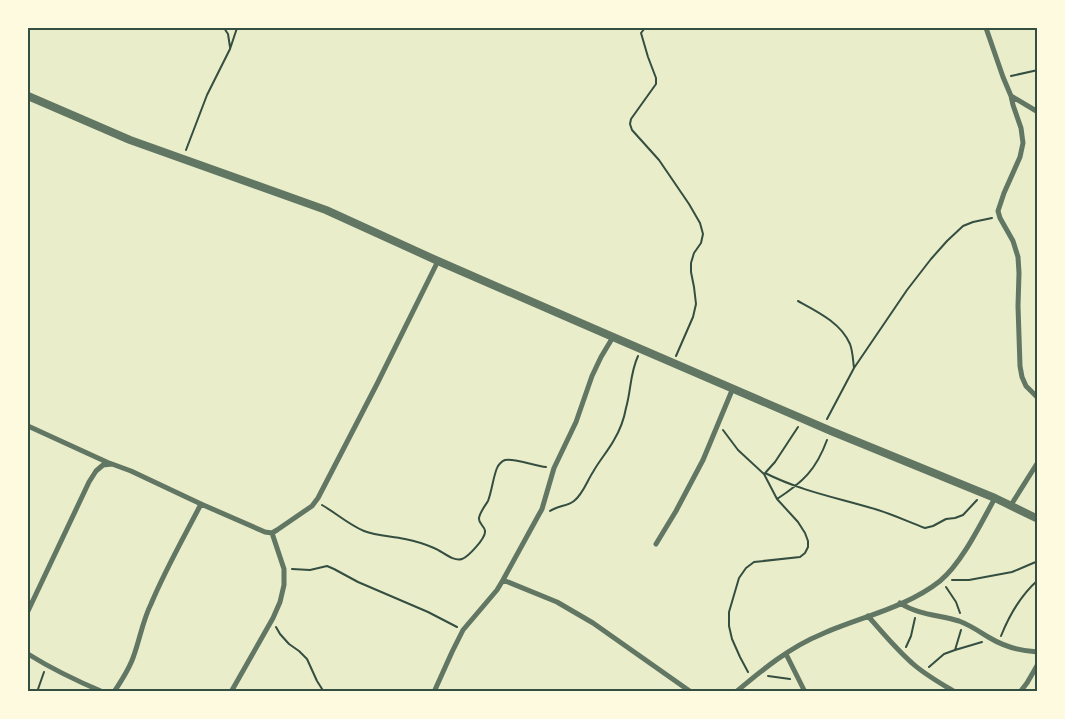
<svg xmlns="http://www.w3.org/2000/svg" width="1065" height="719" font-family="Poppins,sans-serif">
  <rect width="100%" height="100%" fill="#e9edc9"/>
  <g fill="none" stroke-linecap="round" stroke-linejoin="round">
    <path stroke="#344e41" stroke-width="2" d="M224 28 228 34 230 47
      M645 28 641 33 648 57 656 78V84L631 119 630 124 632 130 659 160 689 204 700 223 703 234 701 243 694 253 691 263V272L694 287 696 304 693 317 676 356
      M1011 76 1038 70
      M186 150 207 95 230 49 237 28
      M798 301C818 312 841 323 850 344 853 352 853 361 854 368
      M827 419 854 368 907 290 931 259 947 241 963 226 973 222 992 218
      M723 430 738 450 764 474 777 499 798 522 805 533 808 541V547L805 553 800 557 754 562 746 568 739 578 729 612V626L732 639 740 657 748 672
      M766 472 775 462 798 427
      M765 473C803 492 839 498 878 510 894 515 909 522 925 528L933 526 946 519 955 518 963 515 977 500
      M777 499C803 482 816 470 827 440
      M322 505C336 513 349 525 364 531 377 536 391 536 405 539 415 541 425 544 434 548 442 551 453 562 462 559 468 557 486 538 485 531 485 526 478 524 479 518 480 512 485 506 488 501 492 490 493 478 497 468 498 465 502 461 505 460 515 458 535 466 546 467
      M550 511C557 506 568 506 574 501 583 494 587 481 593 472 599 461 608 451 614 440 620 430 624 419 626 408 631 391 630 373 638 356
      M292 569 310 570 327 566 334 569 358 582 428 612 457 627
      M952 580H969L1012 572 1038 561
      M946 587 956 602 960 613
      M276 627 280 634 289 644 299 651 307 659 317 681 324 692
      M1001 636C1009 616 1021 595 1038 580
      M906 647 911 636 915 618
      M955 650 961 630
      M929 667 944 654 955 650 982 642
      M768 676 790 679
      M37 692 44 672"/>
    <path stroke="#617663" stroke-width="5" d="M986 28 1003 77 1011 96 1038 112
      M1011 96 1013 105 1021 128 1023 143 1020 157 1004 193 998 211 1000 218 1013 241 1018 257 1019 273 1018 306 1020 366 1022 377 1026 386 1038 398
      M28 426 111 464
      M1011 505 1038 462
      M656 544 676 511 703 460 733 388
      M503 580 557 602 593 623 691 692
      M900 603C918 615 940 615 959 621 970 625 980 632 990 638 1005 647 1020 651 1038 652
      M28 611 89 482 96 471 103 465 112 464 131 471 201 504 265 532 272 533 277 530 312 506 318 498 377 384 438 261
      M868 616C882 632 896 649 912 663 924 674 940 683 955 692
      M28 654C52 669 77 681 103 692
      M786 654 805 692
      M114 692C122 680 130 668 134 655 140 638 143 620 151 604 165 570 184 537 201 504
      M231 692 273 618 280 602 284 585V569L272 533
      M434 692 452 652 463 630 497 590 503 580 537 518 542 509 554 468 576 422 592 376 601 357 613 337
      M736 692C762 670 790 647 822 634 860 617 906 608 940 581 962 563 981 523 995 498
      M1020 692 1027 683 1038 664"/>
    <path stroke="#617663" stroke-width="8" d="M28 96 130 140 326 210 438 261 613 337 831 431 995 498 1038 519"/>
  </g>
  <rect width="1065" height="719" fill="none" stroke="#fefae0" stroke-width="58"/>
  <rect x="29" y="29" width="1007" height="661" fill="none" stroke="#344e41" stroke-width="2"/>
</svg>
